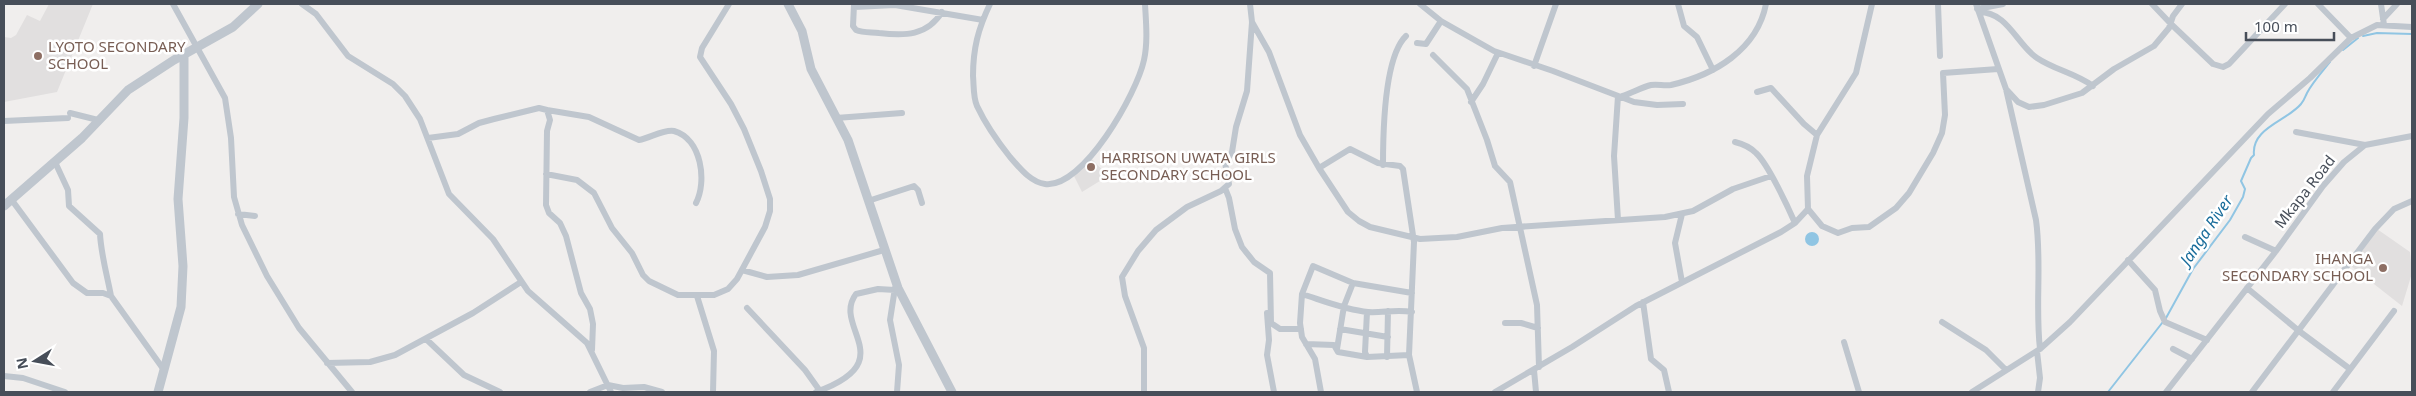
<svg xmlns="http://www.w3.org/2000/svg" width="2416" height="396" font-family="'Noto Sans',sans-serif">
  <rect width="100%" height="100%" fill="#f0eeed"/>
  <path fill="#e1dfdf" d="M49 4H93L57 92 4 102V37L11 38 16 35 27 15 40 21Z
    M1091 158 1108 176 1082 192 1074 176Z
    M2377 229 2410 252 2412 273 2402 306 2351 266Z"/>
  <path fill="#90c5e3" d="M1805 239a7 7 0 1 1 14 0a7 7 0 1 1-14 0Z"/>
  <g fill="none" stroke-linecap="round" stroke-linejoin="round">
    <path stroke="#90c5e3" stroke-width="2" d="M2363 36 2377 33 2412 34
      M2343 50 2358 38
      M2108 392 2166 318 2193 269 2230 220 2243 197 2245 189 2241 181 2251 158 2254 155C2251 128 2287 121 2301 104 2304 101 2305 97 2307 93 2313 82 2322 72 2330 62"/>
    <path stroke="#bfc6ce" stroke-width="6" d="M173 4 225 98 231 138 234 197 242 225 267 276 299 328 352 392
      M302 4 316 14 348 56 393 84 405 96 420 119 449 194 493 239 528 291 587 343 611 392
      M990 4C978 29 973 49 973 76 974 86 973 97 977 106 985 123 998 142 1010 157 1019 167 1030 182 1045 184 1083 189 1137 93 1144 60 1148 42 1146 22 1145 4
      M1420 4 1441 21 1494 51 1553 71 1634 102 1657 105 1683 104
      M1678 4 1684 26 1697 37 1713 70
      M1938 4 1940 56
      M1976 4 2006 89 2036 220C2042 263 2035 306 2040 349
      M2152 4 2171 24
      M2318 4 2351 38
      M2381 4 2384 25
      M854 5 853 26 856 30C863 33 872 32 879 33 905 36 927 36 942 12
      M854 7 895 5 983 20
      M1977 9 2003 4
      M1979 12C2008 12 2017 45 2037 58 2055 70 2075 73 2093 86
      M2383 19 2397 4
      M1252 22 1269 52 1300 135 1319 168 1348 212 1359 221 1370 227 1420 239 1457 237 1502 228 1665 217 1693 211 1733 189 1771 176
      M2171 24 2213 64 2223 67 2229 64 2285 4
      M1417 43 1426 44 1441 21
      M1433 55 1467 89 1487 140 1495 166 1510 182 1537 305 1539 367
      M1534 66 1556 4
      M2006 89 2018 102 2029 107 2044 105 2082 93 2114 69 2154 46 2169 28 2173 16 2182 4
      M1757 92 1771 88 1804 124 1817 135
      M1622 96C1632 93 1642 87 1651 85 1658 84 1664 86 1671 85 1714 75 1757 50 1766 4
      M1471 102 1483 84 1498 53
      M547 110 589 117 639 140C650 138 664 129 674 131 702 139 707 182 696 203
      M70 113 98 120
      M836 118 902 113
      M4 121 68 118
      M2296 132 2365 145
      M428 138 458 134 479 123 494 119 539 108 547 110 550 120 547 131 546 205 549 213 560 223 566 236 581 293 590 309 593 324 592 350
      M1735 142C1743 144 1750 147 1756 153 1768 164 1788 207 1795 223
      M55 162 68 190 69 206 100 234C101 254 107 275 111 296
      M1383 165C1383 135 1384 57 1406 36
      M1319 168 1350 149 1378 163 1400 166 1403 169 1414 242 1409 355 1417 392
      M546 174 577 180 594 193 612 228 632 253 643 275 649 281 678 295H714L728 289 737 279 765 227 770 211V199L761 171 744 129 731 104 700 57 702 48 729 4
      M1225 188 1229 198 1235 229 1242 247 1254 262 1270 273 1271 323 1280 329H1301
      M11 199 73 283 87 293H103L111 296 164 370
      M868 201 914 186 918 190 922 203
      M1808 209 1822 226 1838 233 1852 228 1869 227 1896 208 1909 193 1933 153 1942 133 1945 115 1943 73 1998 69
      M238 214 255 216
      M1618 220 1614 156 1618 96
      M2245 237 2276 251
      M2128 260 2155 290 2160 311 2165 322 2207 340
      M742 270 767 277 798 275 884 250
      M1682 282 1675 243 1682 214
      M895 288 890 320 899 365 897 392
      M2247 288 2299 331 2350 369
      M1302 294C1324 301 1346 310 1368 312 1382 313 1397 309 1412 312
      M697 296 714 351 713 392
      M1643 302 1651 359 1664 370 1669 392
      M747 308 805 370 820 391
      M1367 312 1365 352 1367 357
      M1267 313 1269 340 1267 355 1274 392
      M1942 322 1986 350 2006 370
      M1505 323H1521L1538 328
      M1340 329 1388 337
      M426 339 464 375 500 392
      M1844 342 1859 392
      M1306 344 1334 345 1338 352 1367 357 1409 355
      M1337 349 1344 306 1353 283
      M2173 349 2192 359
      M2037 351 2040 378 2038 392
      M1387 357 1388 311
      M327 363 370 362 395 355 473 313 521 282
      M1534 370 1536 392
      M4 376 23 378 65 392
      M590 392 608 385 623 388 644 387 662 392
      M816 392C903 361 831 327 856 294L878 289 895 290
      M1144 392V348L1125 296 1122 277 1138 251 1156 230 1187 207 1221 191 1229 184 1225 163 1232 152 1236 127 1247 91 1252 22 1250 4
      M1321 392 1315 359 1302 337 1300 323 1302 294 1313 266 1353 283 1412 293
      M1495 392 1572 347 1636 306 1781 232 1795 223 1808 209 1807 176 1817 135 1856 73 1872 4
      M1972 392 2040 349 2070 322 2268 114 2310 78 2351 38 2377 25 2412 27
      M2166 392 2276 251 2323 186 2344 162 2365 145 2412 136
      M2252 392 2375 229 2394 209 2412 201
      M2333 392 2394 311"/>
    <path stroke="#bfc6ce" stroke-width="9" d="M788 4 802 31 811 69 848 140 898 288 952 392
      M4 206 82 138 128 90 174 60 233 27 258 4
      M158 392 181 307 183 266 178 199 184 118V54"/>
  </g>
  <g fill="#8d6e63" stroke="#fff" stroke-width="2">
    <circle cx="38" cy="56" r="5"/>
    <circle cx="1091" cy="167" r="5"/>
    <circle cx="2383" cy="268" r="5"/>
  </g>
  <g text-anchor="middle" stroke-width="5" stroke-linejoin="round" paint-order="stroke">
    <g font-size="15" fill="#785e54" stroke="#fff" text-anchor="start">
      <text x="48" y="52">LYOTO SECONDARY<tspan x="48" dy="17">SCHOOL</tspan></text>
      <text x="1101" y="163">HARRISON UWATA GIRLS<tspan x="1101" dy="17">SECONDARY SCHOOL</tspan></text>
      <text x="2373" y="264" text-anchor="end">IHANGA<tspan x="2373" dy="17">SECONDARY SCHOOL</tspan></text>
    </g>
    <g font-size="15" fill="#474e59" stroke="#fff">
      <text transform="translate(2305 192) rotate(-52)" y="5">Mkapa Road</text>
    </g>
    <g font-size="16" font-style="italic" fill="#196c9a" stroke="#fff">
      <text transform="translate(2206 230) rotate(-56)" y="6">Janga River</text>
    </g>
  </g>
  <rect width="2416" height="396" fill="none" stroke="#474e59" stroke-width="10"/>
  <g transform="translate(35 361) rotate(259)" stroke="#ffffff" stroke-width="4" paint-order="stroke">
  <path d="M0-4L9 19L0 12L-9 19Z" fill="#474e59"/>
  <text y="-8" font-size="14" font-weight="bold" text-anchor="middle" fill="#474e59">N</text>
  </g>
  <path d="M2246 32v8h88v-8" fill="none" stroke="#474e59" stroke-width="2.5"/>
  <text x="2254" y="32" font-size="15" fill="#474e59" stroke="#ffffff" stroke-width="4" paint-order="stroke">100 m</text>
</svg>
